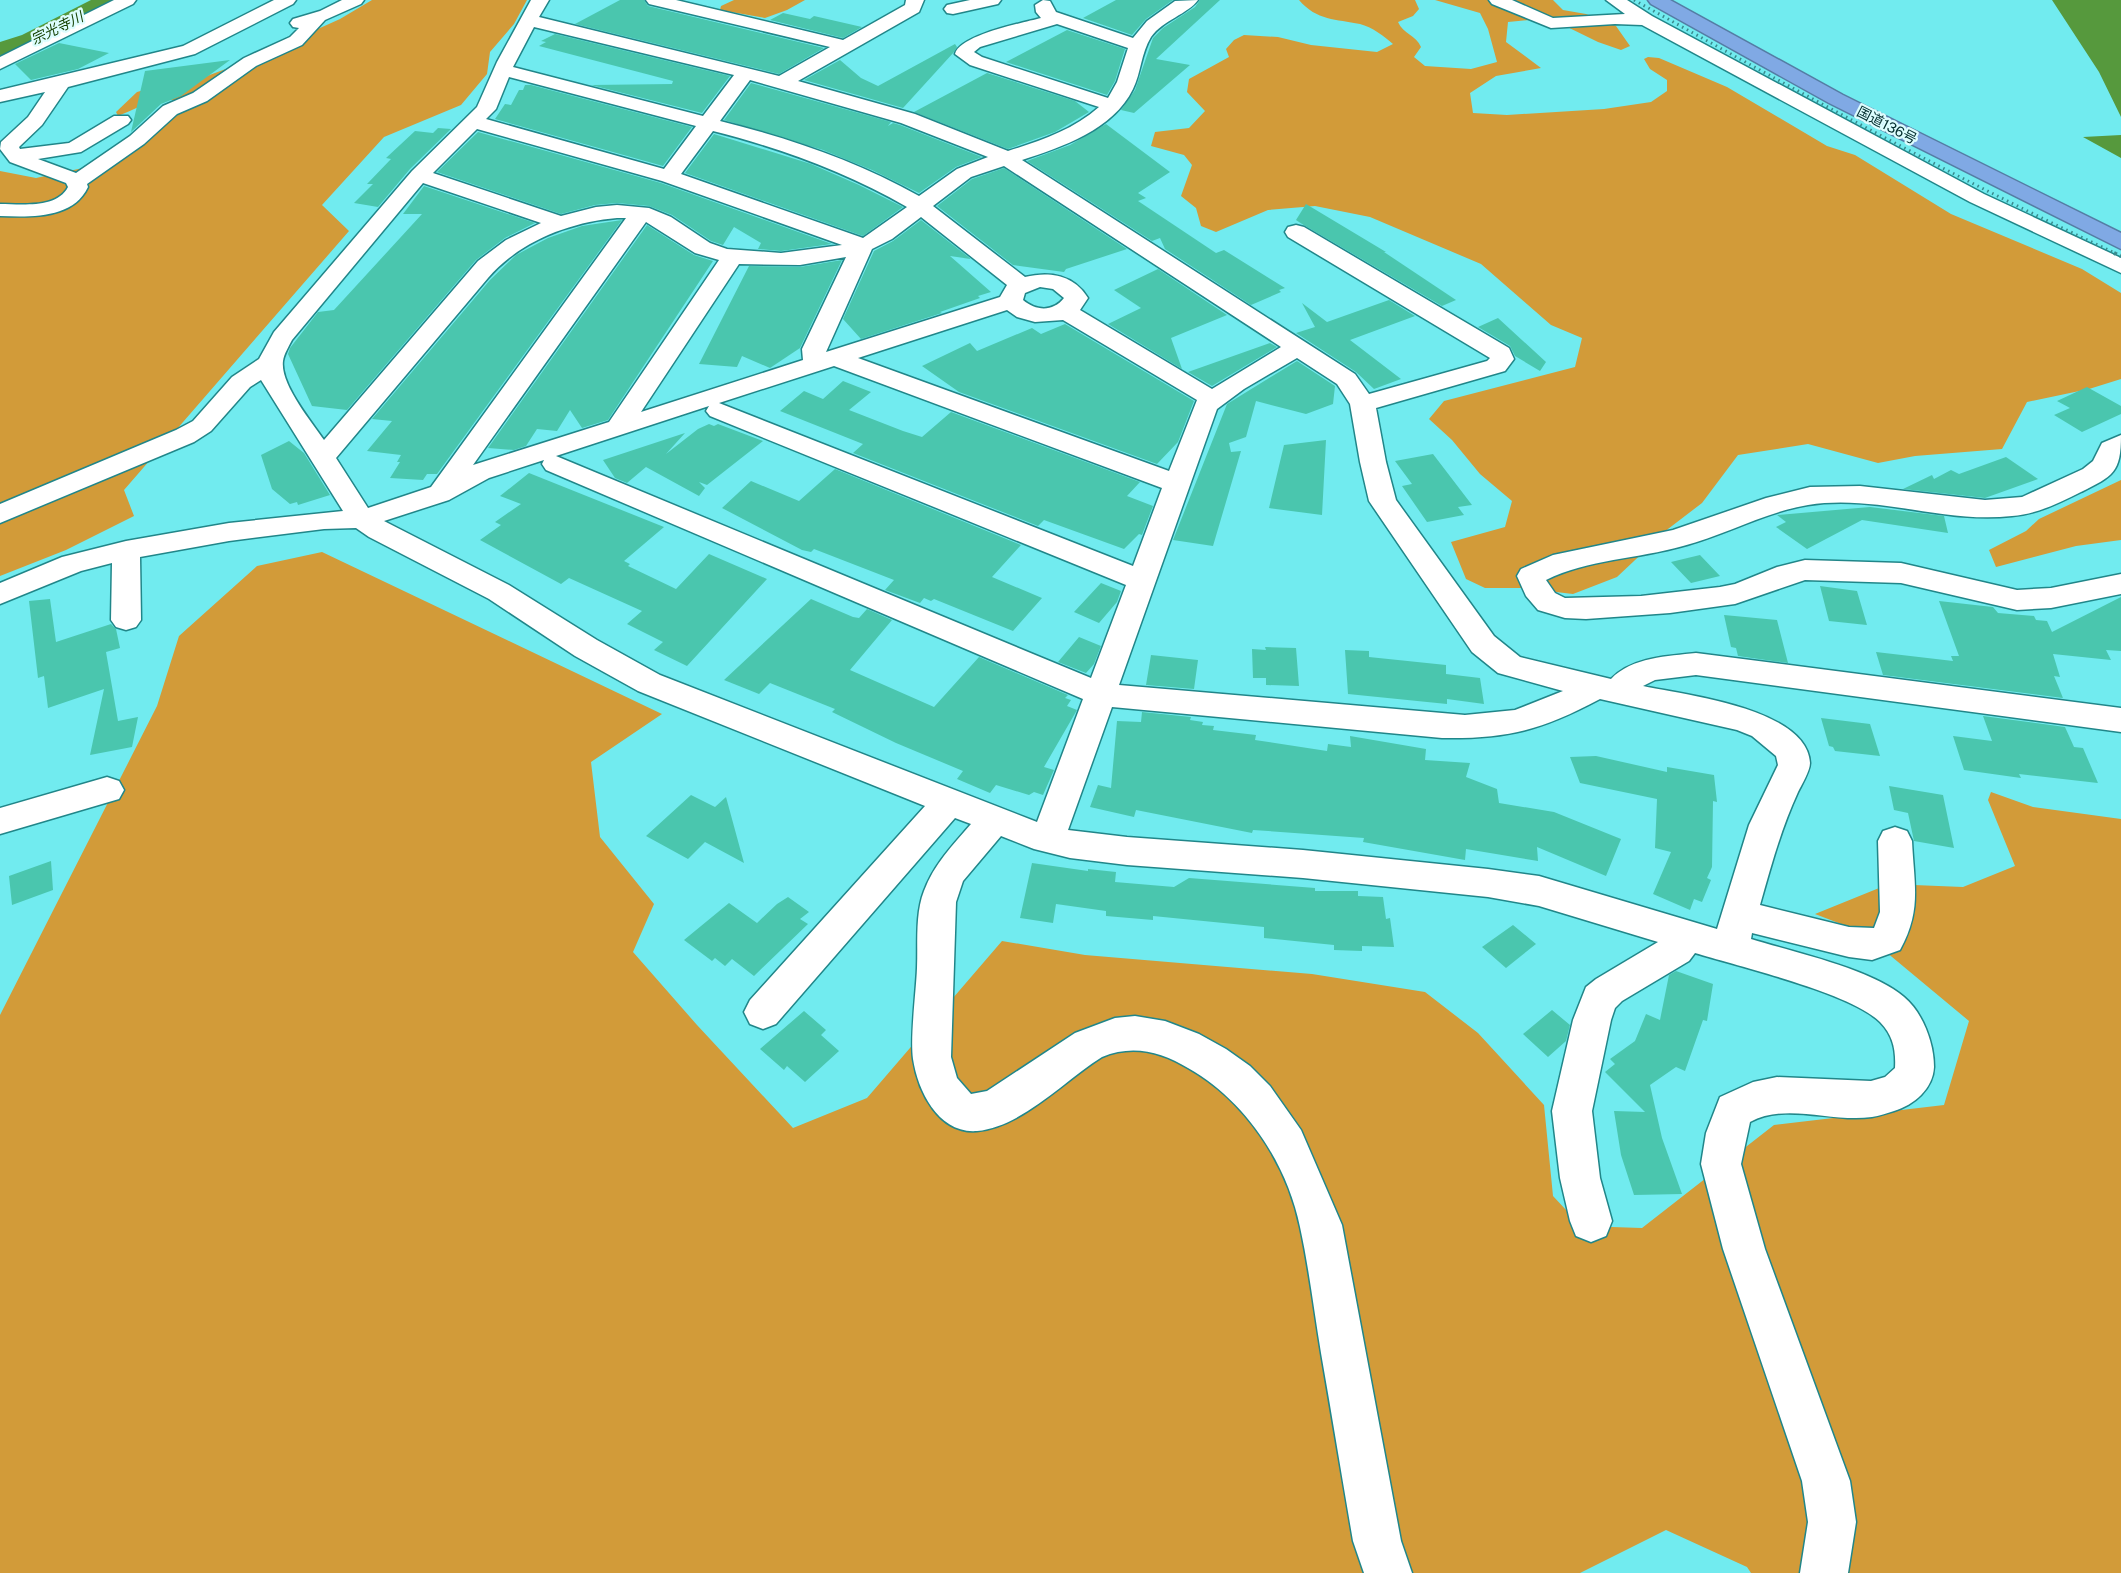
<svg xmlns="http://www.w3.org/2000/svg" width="2121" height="1573" font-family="'Public Sans','Noto Sans JP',sans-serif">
  <rect width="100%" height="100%" fill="#71ebef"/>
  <path fill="#d29b39" d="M372 0H527L514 24 490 52 487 74 461 105 384 137 322 205 349 231 124 490 134 516 66 550 0 576V171L36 178 83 168 125 146 177 101C156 95 137 109 118 116L116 112 137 92 190 77 207 76 247 61 340 19Z
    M734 0H805L787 10 765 18 720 10 721 6Z
    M1299 0H1415L1419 9 1413 16 1398 22C1403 34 1416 35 1421 47L1414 57 1425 66 1471 69 1497 62 1488 29 1480 13 1435 0H1553L1563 10 1586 14 1616 26 1630 46 1621 50 1598 42 1549 18 1508 22 1506 42 1541 68 1496 76 1470 93 1473 113 1507 115 1604 109 1651 102 1667 91V80L1650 69 1644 59 1648 57 1659 58 1727 87 1827 146 1855 155 1951 214 2082 269 2121 293V379L2089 389 2027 402 2002 449 1915 456 1878 463 1808 444 1738 455 1702 503 1668 529 1617 577 1573 594 1522 588H1485L1466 579 1451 542 1505 527 1512 501 1480 474 1452 440 1429 419 1444 401 1575 367 1582 338 1551 325 1481 264 1370 217 1315 206 1268 210 1216 232 1201 226 1196 208 1181 196 1192 165 1184 155 1151 146 1155 132 1189 128 1205 111 1187 92 1189 79 1229 57 1226 49 1234 40 1244 35 1278 37 1311 45 1377 52 1393 44C1384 36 1372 27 1360 24 1336 19 1317 21 1299 0Z
    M2121 480V540L2076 546 1996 567 1989 550 2026 531 2039 519Z
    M322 552 662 714 591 762 600 837 654 904 633 952 697 1025 793 1128 867 1098 1002 941 1085 955 1312 974 1425 992 1478 1033 1544 1105 1553 1196 1581 1226 1642 1228 1774 1125 1944 1105 1969 1021 1862 932 1815 914 1889 884 1963 887 2015 866 1988 800 1991 792 2033 807 2121 819V1573H1751L1747 1567 1666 1530 1580 1573H0V1015L157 706 179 636 257 566Z"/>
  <path fill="#56993d" d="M2052 0H2121V117L2099 72Z
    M2121 135V158L2083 137Z"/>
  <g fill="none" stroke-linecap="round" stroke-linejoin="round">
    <path fill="#56993d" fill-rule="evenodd" d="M91 0H127L123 6 44 47 0 61V42L22 35Z"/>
  </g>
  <path fill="#4ac6ae" d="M620 0H644L648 6 824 48 779 74 575 24Z
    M1116 0H1173L1146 19 1132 35 1083 18Z
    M1200 0H1220L1156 59 1190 65 1134 113 1121 110 1135 90 1153 38 1163 28 1195 7Z
    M783 13 810 19 814 16 862 27 843 38 770 20Z
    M1067 30 1125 49 1115 81 1107 95 1006 62Z
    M555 34 730 76 702 113 591 85 672 84 673 81 539 46 546 42 541 41Z
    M59 43 109 53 78 69 31 80 15 64Z
    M955 44 957 47 954 52 903 108 804 80 840 60 861 78 878 86Z
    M230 60 181 96 161 104 131 132 145 71Z
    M987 73 1075 101 1089 112 1055 132 1008 149 914 112Z
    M751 83 891 122 888 126 893 123 900 125 982 157 956 167 919 193 872 170 823 150 724 120Z
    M525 85H531L692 127 663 166 495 119 505 104 511 105 519 90H523Z
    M1106 124 1170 172 1138 193 1146 198 1138 201 1216 253 1224 250 1285 288 1279 290 1281 292 1251 305 1165 249 1160 238 1152 241 1027 161 1070 145Z
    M438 128 451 129 410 169 378 207 354 203 373 184H367L391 159 386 158 415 131 433 133Z
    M478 132 661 183 832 244 781 251 758 249 761 243 734 227 723 245 711 241 672 215 649 206 617 203 595 205 561 214 437 172Z
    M714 134 811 164 859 185 903 207 863 236 685 173Z
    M1004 168 1127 249 1066 269 1064 272 1013 265 937 206 972 179Z
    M424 186 535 223 505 238 476 260 347 410 312 406 288 354 290 348 318 312 334 310 422 214H403Z
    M1306 204 1386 252H1384L1456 300 1442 306 1302 224 1296 220Z
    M622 220 437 474H427L423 480 390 478 400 462H397L401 455 367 451 392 421 372 419 490 280 516 255 548 238 582 226Z
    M921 220 971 259 950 256 991 292 978 296 980 298 940 312 942 313 861 339 843 319 874 251 893 241Z
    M647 225 694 255 713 261 608 420 582 428 570 410 557 431 537 429 526 446 514 450 488 448Z
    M842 260 800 348 770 368 742 356 737 367 699 364 749 266 800 267Z
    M1158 269 1227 315 1171 338 1182 369 1108 324 1141 308 1114 290Z
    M1389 300 1415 316 1350 340 1401 379 1374 389 1356 372 1296 333 1315 327 1302 303 1327 322Z
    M1498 318 1546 362 1540 371 1515 356 1510 346 1478 327Z
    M1065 324 1194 401 1178 442 1157 464 959 392 922 366 970 343 977 351 1032 328 1041 334Z
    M1270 343 1277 347 1212 386 1188 372Z
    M1297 361 1335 386 1333 404 1306 414 1256 401 1246 437 1229 443 1231 452 1241 451 1213 546 1173 540 1227 404Z
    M843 381 871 392 849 410 903 431 922 437 951 412 1140 482 1127 496 1153 506 1142 535 1139 534 1124 549 1044 520 1038 526 853 453 863 444 780 411 804 391 823 399Z
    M2087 387 2121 406V414L2082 432 2054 415 2070 408 2057 401Z
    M709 424 714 426 718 424 763 441 707 485 699 482 705 488 699 496 646 467 627 483 615 478 603 460 685 433 666 454 698 429Z
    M1326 440 1322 515 1269 508 1284 445Z
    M289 441 304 453 330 495 298 505 297 502 290 504 272 489 261 455Z
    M1433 454 1472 505 1458 507 1464 515 1427 522 1402 486 1412 484 1395 461Z
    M2006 457 2038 479 1985 498 1903 489 1932 475 1934 479 1951 470 1959 474Z
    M835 469 1021 545 992 577 1042 598 1013 631 934 599 931 601 924 598 920 603 885 590 894 580 814 549 811 552 802 550 722 508 751 481 799 501Z
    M529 473 664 527 624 561 630 564 628 566 676 589 709 554 767 579 687 666 654 650 663 642 627 624 642 611 569 578 561 584 480 540 501 525 495 522 521 504 500 496Z
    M1870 507 1944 516 1948 533 1862 520 1807 549 1776 527 1786 522 1777 515Z
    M1700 555 1720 576 1691 583 1671 562Z
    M1101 583 1121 591 1117 602 1099 623 1074 612Z
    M1820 586 1857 591 1867 625 1829 621Z
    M2121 597V651L2106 650 2111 660 2053 654 2060 677 2054 676 2063 698 1883 675 1876 652 1953 661 1951 656H1959L1939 601 1993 607 1998 613 2034 616 2036 620 2047 621 2052 632Z
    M50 599 56 642 111 624 116 629 120 648 106 652 118 721 138 717 132 747 90 755 104 689 48 708 44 676 38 678 29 601Z
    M811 599 853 617 859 618 867 609 892 620 850 670 934 707 979 657 1068 695 1065 698 1071 700 1067 706 1077 710 1044 767 1054 770 1043 795 1034 792 1029 795 996 785 990 793 957 779 963 771 896 743 832 712 835 709 770 683 759 694 724 680Z
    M1724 615 1777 620 1788 663 1738 656 1736 648 1731 647Z
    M1079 637 1101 646 1094 664 1086 673 1058 662Z
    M1265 647 1296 648 1299 686 1266 685V678H1253L1252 649 1266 650Z
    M1345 650 1369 651V657L1446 665V674L1480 678 1484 704 1447 699V704L1348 694Z
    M1151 655 1198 660 1194 689 1146 685Z
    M1142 712 1191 717 1190 720 1203 722 1202 725 1214 726 1213 730 1256 735 1255 740 1327 751 1328 744 1351 747 1350 736 1426 749 1425 760 1470 763 1466 777 1497 789 1499 803 1554 812 1621 839 1606 876 1537 847 1538 861 1466 849 1465 860 1363 842 1364 838 1253 830 1252 833 1136 810 1134 817 1090 807 1098 785 1111 788 1117 721 1141 722Z
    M1983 716 2065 727 2074 747 2083 748 2098 783 2019 774 2021 778 1964 770 1953 736 1992 741Z
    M1821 718 1870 724 1880 756 1835 751 1833 747 1829 746Z
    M1596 756 1667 772V767L1714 775 1717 802 1713 801 1712 867 1707 878 1711 880 1702 902 1694 899 1690 910 1653 894 1671 852 1655 848 1657 799 1580 783 1570 757Z
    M1889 786 1943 795 1954 848 1914 841 1908 813 1894 810Z
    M691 795 715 807 726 797 744 863 705 842 688 859 646 836Z
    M51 861 53 890 12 905 9 876Z
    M1032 863 1088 871V869L1116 872 1115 882 1174 887 1189 878 1315 888V891H1358V896L1383 897 1386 919 1390 918 1394 947 1362 946V951L1334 950V945L1264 938V927L1153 916V920L1106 916V911L1056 904 1053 923 1020 918Z
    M788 897 809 912 800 919 808 924 754 976 732 959 725 966 715 958 712 961 684 940 729 903 757 923 777 904Z
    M1513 925 1536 944 1506 968 1482 947Z
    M1676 971 1713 984 1707 1021 1703 1020 1685 1071 1676 1067 1650 1085 1662 1138 1682 1194 1634 1195 1621 1155 1614 1111 1645 1112 1605 1072 1615 1064 1610 1059 1635 1041 1646 1014 1660 1020 1669 975Z
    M1552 1010 1570 1025 1566 1041 1548 1057 1523 1034Z
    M804 1011 826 1030 821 1035 839 1051 805 1082 787 1066 784 1070 760 1049Z"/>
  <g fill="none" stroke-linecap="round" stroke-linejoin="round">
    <g stroke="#218689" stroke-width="3">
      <path id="minor" d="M114 0H136L133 4 0 69V57Z
        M274 0H296L293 4 195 54 68 87 42 125 19 147 20 149 69 143 114 116H128L131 120 128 124 81 152 38 159 76 173 130 136 163 106 193 93 244 58 290 37 299 28 293 27 290 23 293 19 320 11 342 0H364L361 4 325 20 302 45 256 66 207 101 177 114 144 144 87 184 88 187C73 219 31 217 0 216V204C20 204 57 209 68 187L66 183 10 162 0 149 1 142 28 117 45 92 0 102V90L183 46Z
        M531 0H549L539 17 779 76 830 47 649 4 646 0H676L843 40 905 5 906 0H924L919 12 798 81 915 114 1008 151C1040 141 1073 130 1099 107L970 65 955 54C960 35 1022 23 1041 18L1036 12 1035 5 1043 0 1050 1 1056 12 1133 38 1147 21 1175 1 1198 0C1188 14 1163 20 1151 37 1141 53 1141 73 1133 89 1113 130 1062 147 1022 160L1355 374 1369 394 1487 361 1490 358 1288 237 1285 232 1288 227 1296 225 1304 227 1509 348 1514 359 1505 371 1376 408 1386 462 1396 500 1494 636 1520 657 1611 679C1632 657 1668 656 1696 653L2121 708V732L1696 675 1655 680 1643 686C1684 695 1807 708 1810 763 1810 771 1802 784 1798 792 1781 829 1771 866 1760 905L1849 927 1874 928 1880 912 1878 841 1883 831 1895 827 1907 831 1912 841C1914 885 1922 910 1900 950L1872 960 1849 957 1752 933 1751 939C1793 952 1872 969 1904 997 1923 1013 1934 1043 1934 1067 1933 1089 1914 1105 1894 1111 1887 1113 1879 1116 1872 1117 1832 1123 1787 1102 1750 1122L1741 1164 1765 1249 1850 1481 1856 1522 1848 1573H1800L1808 1522 1802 1481 1723 1249 1701 1164 1706 1133 1720 1097 1753 1082 1777 1077 1871 1081 1885 1077 1895 1068C1896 1050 1893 1035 1880 1022 1851 993 1737 966 1695 953L1689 961 1622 1001 1615 1008 1611 1020 1592 1111 1600 1178 1612 1221 1606 1236 1591 1242 1576 1236 1570 1221 1560 1178 1552 1111 1573 1020 1586 987 1596 979 1658 942 1539 906 1488 897 1303 878 1127 865 1070 858 1034 849 1001 836 963 881 956 902 951 1057 957 1078 971 1094 987 1091 1075 1033 1115 1018 1135 1016 1165 1021 1199 1034 1226 1049 1250 1066 1270 1086 1301 1130 1342 1225 1401 1541 1412 1573H1364L1353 1541C1342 1478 1332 1415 1321 1353 1314 1311 1309 1268 1300 1227 1287 1163 1245 1100 1188 1068 1161 1052 1133 1044 1102 1057 1065 1080 1022 1127 977 1131 939 1134 918 1092 913 1059 910 1036 916 993 917 968 918 943 915 914 924 891 934 864 953 845 971 824L955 818 776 1024 763 1029 750 1024 744 1012 750 1000 925 806 638 691 575 656 489 599 369 537 356 528 324 529 229 541 140 557 141 620 136 627 126 630 116 627 111 620 112 563 81 571 0 604V583L62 557 126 541 229 523 343 511 261 380 250 387 211 431 194 442 0 523V504L176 430 193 421 232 377 259 359 274 332 412 171 477 107 497 62ZM1057 24 1128 48 1117 82 1108 98 982 57 974 52 980 47ZM534 27 734 75 703 116 513 67ZM509 77 696 126 664 169 486 119 496 109ZM750 80 901 123 988 157 957 169 919 196C857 161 789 138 720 121ZM477 129 662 181 842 245 781 253 727 249 710 243 671 217 649 208 617 205 596 207 561 216 433 173ZM713 131C780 148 846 172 907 207L863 238 681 174ZM1004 166 1281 347 1212 389 1080 310 1088 298C1074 275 1050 271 1025 277L933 206 971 177ZM423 183 541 223 506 240 478 261 324 440C311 421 280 384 283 361 284 354 289 346 292 340ZM921 217 1007 285 1000 297 826 352 872 249 892 239ZM617 218H626L431 487 368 508 336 458 488 278C520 241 570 222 617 218ZM646 222 695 253 719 260 609 422 473 465ZM846 257 802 349 803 360 641 412 739 264 800 265ZM1040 287 1053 289 1064 298C1053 312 1036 311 1023 300L1025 293ZM1007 310 1017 317 1035 322 1063 320 1197 400 1169 471 858 358ZM1297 358 1337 384 1350 404 1360 462 1369 501 1472 652 1498 673 1563 691 1515 710 1465 715 1119 685 1217 409 1244 389ZM834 366 1162 488 1133 566 719 403ZM709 406 706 411 710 416 1126 585 1091 678 556 456ZM544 460 542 464 546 470 1083 699 1037 822 660 675 597 640 509 585 384 521 449 500 489 478ZM1600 699 1737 730 1752 736 1776 756 1778 765 1749 825 1717 929 1539 876 1488 869 1303 850 1127 837 1068 830 1112 707 1442 738C1508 739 1542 730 1600 699Z
        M970 0H1001L998 4 953 14 947 13 944 9 947 5Z
        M1489 0H1512L1553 18 1625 14 1606 0H1627L1652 16 1984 194 2121 258V273L1970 202 1642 25 1615 24 1551 28 1492 4Z
        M2121 435C2121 473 2113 476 2081 492 2059 503 2037 514 2012 516 1944 524 1877 494 1808 505 1765 512 1725 535 1683 546 1638 559 1588 559 1546 580L1555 593 1565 598 1641 596 1720 587 1735 584 1777 567 1805 560 1901 563 2017 590 2051 588 2121 574V594L2051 608 2017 610 1901 583 1805 580 1735 604 1670 613 1586 619 1565 618 1538 610 1526 596 1517 576 1521 569 1553 555 1673 530 1766 498 1810 487 1860 486 1985 500 2022 497 2083 469 2093 461 2102 443Z
        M107 777 119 781 124 790 119 799 0 834V808Z"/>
    </g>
    <g stroke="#547da4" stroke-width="3">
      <path id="highway" d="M1648 0H1670L1843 95 2121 233V249L1829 103 1651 4Z"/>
    </g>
    <use href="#minor" fill="#fff" fill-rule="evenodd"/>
    <use href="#highway" fill="#80a9e4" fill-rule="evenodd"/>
    <path stroke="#398b8e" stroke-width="3" stroke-dasharray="1.5 4" stroke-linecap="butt" d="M1634 0C1793 89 1952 177 2117 254"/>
    <path stroke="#398b8e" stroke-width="4" stroke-dasharray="2 4.5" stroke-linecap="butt" d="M2114 253 2121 256"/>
  </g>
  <g text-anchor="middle" stroke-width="4.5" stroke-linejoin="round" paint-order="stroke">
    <g font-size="14" font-style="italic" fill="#144000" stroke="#ddfdfe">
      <text transform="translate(57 28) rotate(-26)" y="5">宗光寺川</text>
    </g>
    <g font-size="14" fill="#022c2d" stroke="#ddfdfe">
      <text transform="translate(1887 125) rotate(27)" y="5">国道136号</text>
    </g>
  </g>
</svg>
